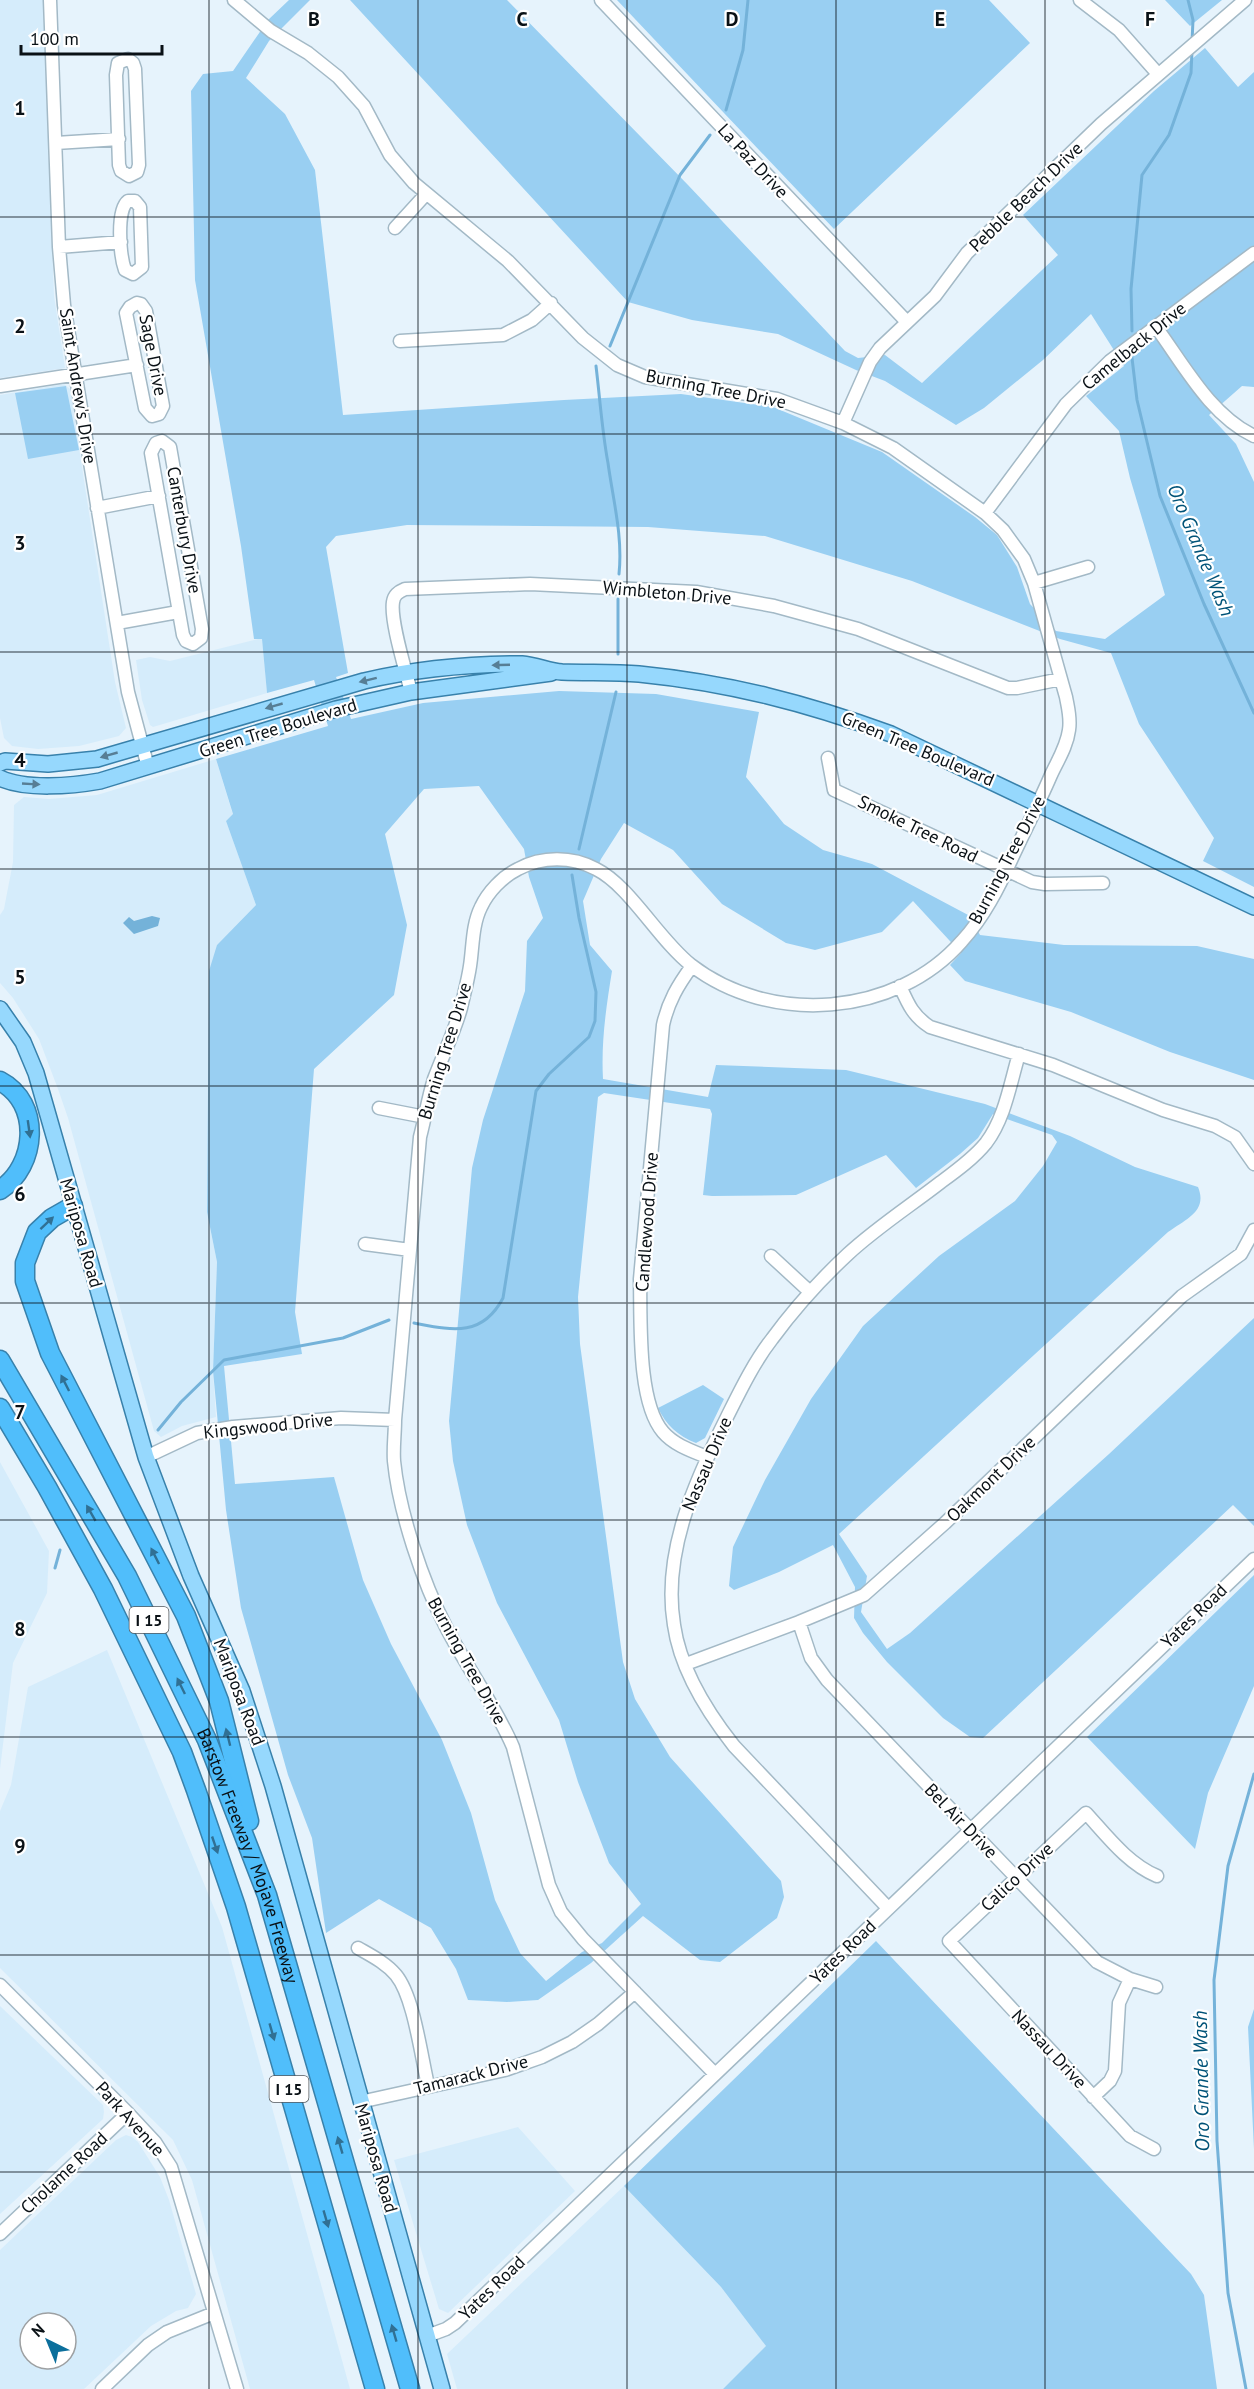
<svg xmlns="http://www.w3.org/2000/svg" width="1254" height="2389" font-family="'PT Sans',sans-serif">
  <rect width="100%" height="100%" fill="#e6f3fc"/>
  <path fill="#d5ecfb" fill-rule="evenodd" d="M0 0H43L54 296 65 368 0 378Z
    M64 384 70 389 115 682 126 728 119 736 79 746 38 749 12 746 4 738 0 718V395Z
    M262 638 267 693 153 727 150 725 142 700 136 660 150 657 170 661Z
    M216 759 233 815 226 821 256 905 217 945 207 1212 217 1262 213 1371 216 1417 182 1426 161 1437 154 1431 68 1118 58 1089 39 1039 13 998 0 983V915L4 909 13 862 14 805 24 797 49 799 97 795Z
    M0 1462 49 1551 47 1593 13 1663 0 1769Z
    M107 1650 222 1927 350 2389H250L192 2180 173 2140 0 1968V1811L11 1785 28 1687Z
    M0 2006 103 2105 104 2112 103 2119 0 2214Z
    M518 2127 575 2191 448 2313 439 2309 394 2160Z
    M126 2135 132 2137 138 2142 160 2177 169 2200 196 2294 188 2308 176 2311 151 2326 84 2389H0V2250L116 2140ZM30 2323H66V2359H30Z
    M624 2186 721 2287 767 2347 723 2389H457L447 2354Z"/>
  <path fill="#99cff2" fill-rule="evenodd" d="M289 0H310L269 41 246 78 285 114 315 170 343 415 564 400 681 394 773 407 882 452 975 517 997 535 1017 567 1030 604 1056 631 1105 639 1165 595 1130 478 1119 431 1086 396 1124 366 1091 314 1043 360 984 408 956 425 885 381 856 370 778 334 692 320 628 302 350 0H507L688 185 845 351 858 358 885 355 922 383 1058 255 1023 215 1154 91 1205 48 1238 87 1254 72V387L1242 386 1209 415 1236 444 1254 482V887L1203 861 1214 838 1139 724 1111 653 1060 639 912 581 765 536 648 527 407 525 336 536 326 547 348 673 336 677 351 719 423 703 559 691 656 694 759 712 746 777 784 824 823 850 872 864 970 916 980 935 1064 945 1197 946 1254 959V1080L1170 1052 1071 1012 965 981 950 965 961 953 913 901 882 932 815 950 786 943 722 904 673 850 624 823 601 859 583 901 590 945 612 971C606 1008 601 1042 603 1079L708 1097 716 1065 846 1070 985 1104 1070 1136 1135 1167 1198 1187C1208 1211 1186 1219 1168 1232L839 1534 867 1576 861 1612 887 1649 910 1633 1109 1454 1254 1318V1526L1233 1505 983 1738 970 1737 943 1718 887 1662 863 1633 854 1618 855 1587 833 1545 779 1572 734 1590 729 1586 733 1547 765 1480 811 1399 863 1326 939 1256 1015 1201 1043 1166 1057 1142 1052 1135 993 1114 978 1138 960 1154 916 1188 886 1155 796 1195 712 1196 703 1195 712 1114 710 1109 604 1093 598 1097 578 1297 580 1344 623 1662 635 1699 670 1757 781 1881 784 1897 777 1918 720 1962 700 1960 643 1916 591 1963 538 2000 507 2002 468 2000 456 1969 431 1928 379 1899 326 1933 312 1838 288 1775 241 1608 226 1510 213 1371 217 1262 207 1212 209 971 217 945 256 905 226 821 233 814 216 759 328 726 314 680 267 693 262 639H254L241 546 195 280 191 91 203 74 233 71 268 20ZM479 786 524 849 529 877 543 918 527 941 525 991 483 1120 472 1168 449 1421 453 1461 467 1525 497 1603 559 1720 578 1782 609 1863 641 1904 602 1943 582 1952 546 1981 520 1953 495 1900 471 1813 442 1740 391 1644 363 1580 334 1477 235 1484 224 1366 302 1354 295 1312 314 1069 394 995 407 925 385 834 424 789Z
    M617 0H989L1030 43 834 229Z
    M1165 0H1222L1190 26Z
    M66 386 79 450 28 459 15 393Z
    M703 1385 724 1399 705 1438 696 1443C678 1436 666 1425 658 1408Z
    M1254 1575V1686L1208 1793 1195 1849 1087 1737Z
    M876 1941 1191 2274 1204 2295 1217 2389H723L766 2346 721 2287 624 2186Z
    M1254 2009V2149L1248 2027Z"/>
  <path fill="#74b2d9" d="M152 916 160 918 158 926 134 934 123 923 129 917 134 921Z"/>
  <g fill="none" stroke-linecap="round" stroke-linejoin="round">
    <path stroke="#74b2d9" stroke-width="3" d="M1188 0 1193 20 1192 42
      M726 110 743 50 748 0
      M1132 331 1131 289 1142 175 1169 135 1191 73 1192 51
      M610 346 680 175 710 135
      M1132 358 1137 400 1160 496 1204 604 1254 713
      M596 366C600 399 602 431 608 463 613 500 623 536 619 574
      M618 654V599
      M579 849 616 692
      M414 1323C451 1330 482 1338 503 1298L536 1091 549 1074 589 1037 595 1021 596 992 579 918 572 875
      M158 1430 181 1402 224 1360 343 1338 389 1320
      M55 1568 60 1550
      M1246 2389 1228 2293 1217 2141 1214 1980 1228 1866 1254 1774"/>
    <g stroke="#a3b9c6" stroke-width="15">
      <path id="minor" d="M50 0 59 247 64 305 128 692 148 767
        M234 0 271 31 308 53 338 77 364 106 390 155 414 183 508 261 583 338 617 365 645 377 777 399 843 423 893 448 985 513 1003 530 1024 559 1034 583 1066 697C1068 708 1071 718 1069 730 1067 746 1058 760 1051 775 1039 803 1025 830 1012 858 999 887 984 917 962 941 896 1017 770 1026 691 965 658 939 630 886 596 869 572 856 542 856 518 869 502 877 488 892 481 907 472 925 473 947 470 966 468 980 464 994 461 1008 454 1033 443 1055 434 1079 428 1098 425 1118 420 1137L395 1420C395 1434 393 1448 394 1461 399 1512 423 1583 446 1627 467 1668 495 1705 513 1747L549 1885 561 1912 583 1939 715 2074
        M601 0 907 322
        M1080 0 1119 30 1158 74
        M128 59 133 63 135 69 139 165 137 172 129 176 121 171 119 165 116 75 118 63Z
        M56 143 119 139
        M128 201H135L140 207 142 267 133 274 125 270C120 256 116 210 128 201Z
        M395 228 426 194
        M59 247 121 242
        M137 303 141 304 146 311 163 406 159 414 152 416 145 408 126 313 130 307Z
        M1156 327C1184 365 1210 415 1254 436
        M400 341 503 335 532 320 551 303
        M0 386 137 365
        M843 423 870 362 880 348 935 296 967 253 1101 124 1245 0
        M162 441 170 447 202 629 201 638 193 644 186 641 183 635 151 453 156 443Z
        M97 508 159 496
        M985 513 1066 404 1110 361 1254 253
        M1034 583 1088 567
        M117 623 178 612
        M411 692C406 671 390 621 393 602 394 595 398 592 405 589L530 584 696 592 774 606 858 629 1008 688H1017L1061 679
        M828 758 834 790 1032 882 1045 884 1103 883
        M692 966C678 985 668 1002 663 1025L640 1279C641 1320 637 1402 663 1432 674 1445 692 1451 707 1457
        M900 986C908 1004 913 1016 930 1027L1053 1065 1163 1110 1215 1126 1235 1137 1254 1164
        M379 1108 425 1117
        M365 1244 410 1250
        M771 1256 810 1292
        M146 1457 197 1433 233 1427 341 1418 395 1420
        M799 1622 811 1658 827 1680 1097 1962 1130 1979 1156 1987
        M686 1664 799 1622 864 1595 945 1523 1182 1296 1241 1254 1254 1230
        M888 1908 734 1746C708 1713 680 1668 674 1625 662 1553 695 1481 727 1417 740 1391 754 1362 772 1339 794 1309 820 1280 848 1254 876 1228 910 1206 941 1182 956 1171 974 1158 986 1143 1005 1118 1010 1084 1019 1054
        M358 1948C372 1956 386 1963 396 1975 414 1997 421 2056 428 2085
        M0 1985 128 2113 155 2142 171 2167 237 2389
        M1093 2097 1110 2081 1115 2071 1119 2003 1130 1979
        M360 2102 505 2070 542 2057 572 2042 598 2024 635 1992
        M1154 2149 1130 2136 949 1941 1086 1813C1107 1836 1128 1864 1157 1876
        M0 2234 128 2113
        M427 2336 446 2329 455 2323 1254 1559
        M102 2389 148 2345 167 2332 214 2313"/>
    </g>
    <g stroke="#3881ab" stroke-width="18">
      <path id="major" d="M0 763 5 761 48 764 97 759 364 681C416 669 469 664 522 664 536 665 549 671 562 672 588 673 614 672 639 674 729 683 806 703 891 734L1254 907
        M0 778C25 790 72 786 100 781L336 709 411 692 551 673
        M0 1009 23 1042 36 1073 146 1457 191 1576 242 1691 273 1786 442 2389"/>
    </g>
    <g stroke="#3881ab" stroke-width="21">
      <g id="highway">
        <path d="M0 1081C42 1103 37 1166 0 1190"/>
        <path d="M73 1206 52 1218 37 1232 25 1263V1281L50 1353 186 1616 219 1701 249 1821"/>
        <path id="s1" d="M0 1360 127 1576 207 1740 267 1895 410 2389"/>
        <path d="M0 1408 47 1487 103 1589 182 1752 196 1790 236 1907 375 2389"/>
      </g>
    </g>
    <use href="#minor" stroke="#fff" stroke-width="12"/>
    <use href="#major" stroke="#96d8fd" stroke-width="15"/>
    <use href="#highway" stroke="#50befb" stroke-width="18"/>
  </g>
  <defs><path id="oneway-solid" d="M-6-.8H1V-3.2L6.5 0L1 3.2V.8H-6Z" transform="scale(1.5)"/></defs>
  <g fill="#577e95">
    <use href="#oneway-solid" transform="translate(501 665) rotate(178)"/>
    <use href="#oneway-solid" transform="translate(368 680) rotate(166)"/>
    <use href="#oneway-solid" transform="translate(274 706) rotate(164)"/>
    <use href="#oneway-solid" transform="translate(109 755) rotate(164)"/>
    <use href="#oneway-solid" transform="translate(31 784) rotate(3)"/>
  </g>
  <g fill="#307094">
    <use href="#oneway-solid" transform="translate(29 1129) rotate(82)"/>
    <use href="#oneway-solid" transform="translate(47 1223) rotate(-43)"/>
    <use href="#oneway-solid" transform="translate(65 1383) rotate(-117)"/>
    <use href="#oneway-solid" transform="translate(91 1513) rotate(-120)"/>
    <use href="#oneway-solid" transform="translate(155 1556) rotate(-117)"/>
    <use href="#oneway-solid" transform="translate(181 1686) rotate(-116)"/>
    <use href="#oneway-solid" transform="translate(228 1737) rotate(-104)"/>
    <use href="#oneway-solid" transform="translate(215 1845) rotate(71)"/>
    <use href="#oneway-solid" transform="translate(272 2032) rotate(74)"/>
    <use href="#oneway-solid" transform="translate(340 2145) rotate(-106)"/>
    <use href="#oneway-solid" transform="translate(326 2219) rotate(74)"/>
    <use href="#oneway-solid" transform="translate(394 2333) rotate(-106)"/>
  </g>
  <path fill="none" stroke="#0a1116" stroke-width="1.5" stroke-opacity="0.55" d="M209 0V2389M418 0V2389M627 0V2389M836 0V2389M1045 0V2389M0 217H1254M0 434H1254M0 652H1254M0 869H1254M0 1086H1254M0 1303H1254M0 1520H1254M0 1737H1254M0 1955H1254M0 2172H1254"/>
  <g text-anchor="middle" stroke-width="4.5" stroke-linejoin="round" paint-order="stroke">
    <g fill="#fff" stroke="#54585c" stroke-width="1.5">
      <rect x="129.5" y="1607" width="39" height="26" rx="4.5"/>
      <rect x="269.5" y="2076" width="39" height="26" rx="4.5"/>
    </g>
    <g font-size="16" font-weight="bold" fill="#0a1116">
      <text x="149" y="1626">I 15</text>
      <text x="289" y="2095">I 15</text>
    </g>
    <g font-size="18" fill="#0a1116" stroke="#fff">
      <text transform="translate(753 161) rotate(47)" y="6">La Paz Drive</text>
      <text transform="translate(1026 197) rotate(-44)" y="6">Pebble Beach Drive</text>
      <text transform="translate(1134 346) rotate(-39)" y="6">Camelback Drive</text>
      <text transform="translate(153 355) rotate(79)" y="6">Sage Drive</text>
      <text transform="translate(78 386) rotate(81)" y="6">Saint Andrew's Drive</text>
      <text transform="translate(716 389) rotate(11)" y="6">Burning Tree Drive</text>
      <text transform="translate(184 530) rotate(80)" y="6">Canterbury Drive</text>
      <text transform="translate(667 593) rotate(5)" y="6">Wimbleton Drive</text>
      <text transform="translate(278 728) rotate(-17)" y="6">Green Tree Boulevard</text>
      <text transform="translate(918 749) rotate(23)" y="6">Green Tree Boulevard</text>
      <text transform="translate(918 829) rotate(26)" y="6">Smoke Tree Road</text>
      <text transform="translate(1007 860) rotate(-62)" y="6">Burning Tree Drive</text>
      <text transform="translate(445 1051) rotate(-73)" y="6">Burning Tree Drive</text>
      <text transform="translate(647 1222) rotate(-86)" y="6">Candlewood Drive</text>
      <text transform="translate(81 1233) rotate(74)" y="6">Mariposa Road</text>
      <text transform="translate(268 1426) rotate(-6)" y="6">Kingswood Drive</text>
      <text transform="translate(707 1464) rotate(-67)" y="6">Nassau Drive</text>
      <text transform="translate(991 1479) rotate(-44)" y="6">Oakmont Drive</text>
      <text transform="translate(1194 1616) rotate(-44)" y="6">Yates Road</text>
      <text transform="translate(467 1661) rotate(61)" y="6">Burning Tree Drive</text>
      <text transform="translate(239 1692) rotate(69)" y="6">Mariposa Road</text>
      <text transform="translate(961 1821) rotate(46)" y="6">Bel Air Drive</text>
      <text dy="6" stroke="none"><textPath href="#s1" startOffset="556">Barstow Freeway / Mojave Freeway</textPath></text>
      <text transform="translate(1017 1877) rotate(-43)" y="6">Calico Drive</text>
      <text transform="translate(843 1952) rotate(-44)" y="6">Yates Road</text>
      <text transform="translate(1049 2049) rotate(47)" y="6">Nassau Drive</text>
      <text transform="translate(471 2075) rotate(-14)" y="6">Tamarack Drive</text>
      <text transform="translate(130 2119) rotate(48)" y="6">Park Avenue</text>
      <text transform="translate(376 2158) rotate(74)" y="6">Mariposa Road</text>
      <text transform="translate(64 2173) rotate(-43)" y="6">Cholame Road</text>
      <text transform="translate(492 2288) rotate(-44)" y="6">Yates Road</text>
    </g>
    <g font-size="20" font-style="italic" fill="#005378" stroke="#fff">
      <text transform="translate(1201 550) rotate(67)" y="7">Oro Grande Wash</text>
      <text transform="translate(1201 2081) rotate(-91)" y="7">Oro Grande Wash</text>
    </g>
  </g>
  <g font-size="20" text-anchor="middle" font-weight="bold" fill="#0a1116" stroke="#fff" stroke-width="4.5" stroke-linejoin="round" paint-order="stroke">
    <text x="314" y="26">B</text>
    <text x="522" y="26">C</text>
    <text x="732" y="26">D</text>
    <text x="940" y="26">E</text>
    <text x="1150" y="26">F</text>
    <text x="20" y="115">1</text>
    <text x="20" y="333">2</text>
    <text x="20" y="550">3</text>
    <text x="20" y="767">4</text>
    <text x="20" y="984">5</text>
    <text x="20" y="1201">6</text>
    <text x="20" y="1419">7</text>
    <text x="20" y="1636">8</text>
    <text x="20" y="1853">9</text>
  </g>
  <g transform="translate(48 2341) rotate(317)"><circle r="28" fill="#ffffff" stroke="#9da0a2" stroke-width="1.5"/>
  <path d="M0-4.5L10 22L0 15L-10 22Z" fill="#0c6f9c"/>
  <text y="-9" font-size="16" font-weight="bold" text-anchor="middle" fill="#0a1116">N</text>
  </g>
  <path d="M21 45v9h141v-9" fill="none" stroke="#0a1116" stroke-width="3"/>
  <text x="30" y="45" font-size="18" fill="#0a1116" stroke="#ffffff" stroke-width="4.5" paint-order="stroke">100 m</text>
</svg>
